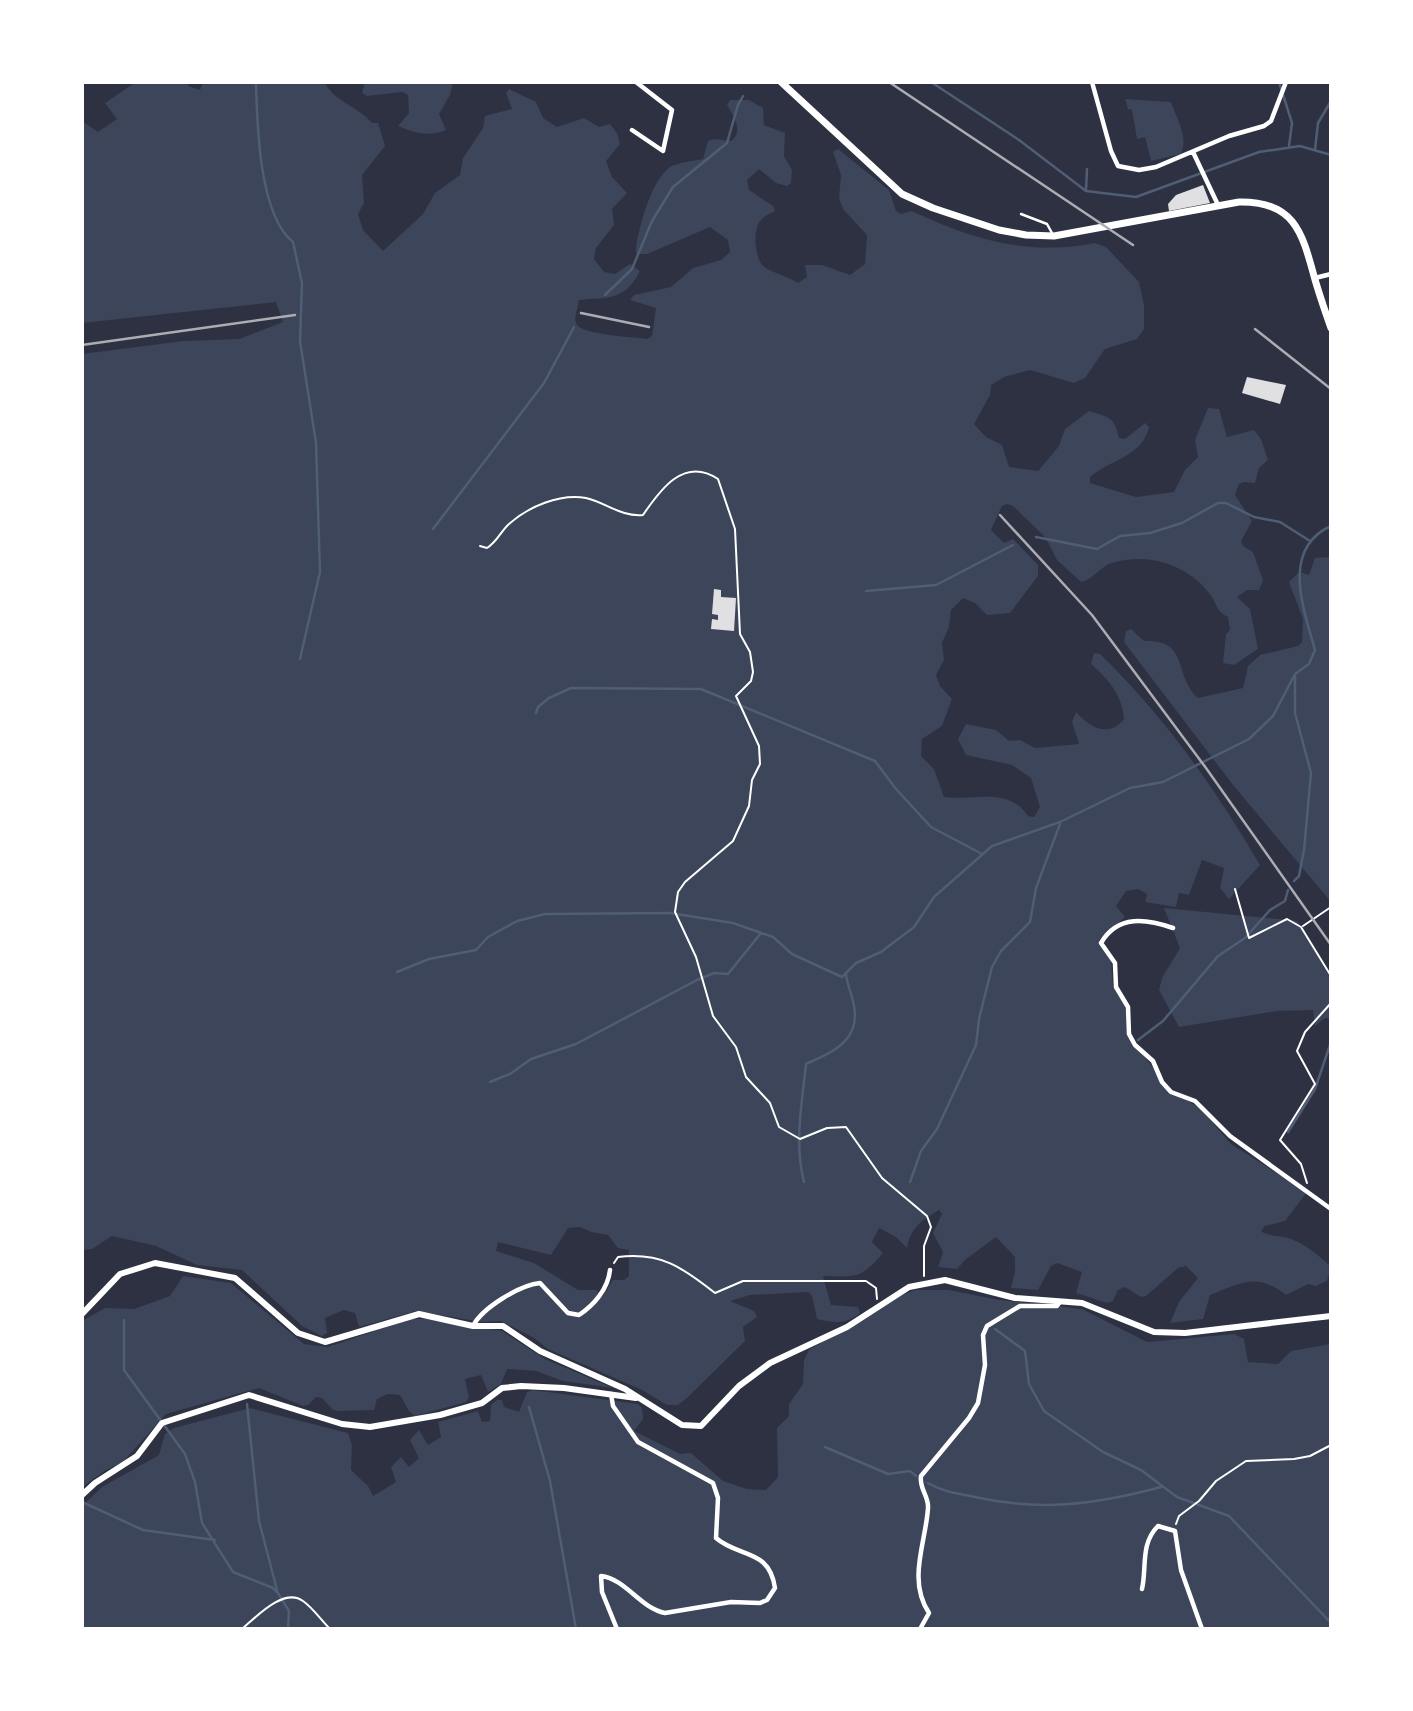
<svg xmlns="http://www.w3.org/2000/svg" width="1413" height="1711" font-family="'Fira Sans',sans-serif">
  <rect width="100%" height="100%" fill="#2d3142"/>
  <path fill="#3c4559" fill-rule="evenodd" d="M136 82H189L188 86 200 90 203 82H324C336 103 358 106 372 123H378L385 146 362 175 364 203 358 214 363 230 383 251 423 214 435 193 460 175 463 158 483 128 485 116 512 109 506 93 509 89 536 102 543 118 557 127 584 118 599 127 610 124 617 133 620 144 606 161 612 177 627 193 612 209 614 225 596 248 594 259 604 272 615 274 630 264 640 271C625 301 609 297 579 300 578 307 574 317 576 323 579 335 634 337 647 339L652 336 656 308 630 300 634 295 671 287 693 268 721 260 730 252 728 240 710 227 647 254H636V248C639 226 651 181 670 167 679 162 693 161 703 159L708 141 714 139 731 141C744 131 734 117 727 105L730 100H749L763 108 764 125 785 133 784 156 792 170 791 183 787 186 776 183 759 169 747 180 749 190 773 206 775 211C771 213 764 216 761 220 752 229 755 258 763 266 770 272 788 276 798 283L807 277 805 265H822L850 275 865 264 867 235 843 209 839 198 841 175 833 152 838 149 889 190 896 211 901 214 912 211C973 240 1028 256 1095 243L1106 247 1139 282 1144 305V329L1137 339 1105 349 1085 378 1074 383 1030 370 1004 377 991 385 990 395 974 424 986 437 1002 445 1009 467 1038 471 1059 446 1065 429 1089 411C1109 417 1115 417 1119 438L1125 439 1145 423 1149 427C1142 457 1111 459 1090 477V483L1136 497 1174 492 1185 470 1198 457 1195 440 1208 408 1219 409 1227 437 1254 430 1261 439 1268 460 1259 468 1255 483 1244 482 1239 484 1235 495 1252 521 1241 541 1243 546 1253 552 1263 580 1259 590H1247L1237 597 1250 609 1258 649 1234 665 1223 663 1226 634 1230 630 1228 617C1215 611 1218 604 1209 593 1187 565 1148 552 1112 563 1101 566 1094 579 1081 582L1057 560 1046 538 1013 506 1007 504 1002 506 991 530 1004 543 1013 539 1038 565V576L1010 613 987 615 975 603 963 598 951 610 949 627 942 643 944 660 936 675 940 686 952 699 942 726 922 739 921 756 934 769 944 797C974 801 1008 786 1028 816L1034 817 1040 807 1031 778 1012 765 966 755 958 739 966 724 996 730 1009 741 1020 740 1035 748 1079 744 1072 722 1076 712C1090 728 1109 738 1124 719 1122 695 1109 680 1091 664L1094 653 1100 654C1164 716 1216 789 1260 865L1229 899 1220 888 1224 868 1202 860 1189 895 1179 893 1176 907 1145 902 1147 894 1138 889 1126 891 1116 906 1125 917 1099 940 1111 961 1113 987 1125 1005 1129 1037 1155 1070 1161 1085 1200 1108 1231 1144 1307 1192 1285 1221 1265 1226 1261 1231C1269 1237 1279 1235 1288 1238 1303 1242 1320 1256 1331 1267L1327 1281 1316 1286 1308 1284 1286 1295C1257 1272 1241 1283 1210 1295L1203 1319 1170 1323 1179 1302 1198 1278 1186 1266 1178 1268 1146 1296 1141 1297 1125 1287 1118 1290 1113 1301 1107 1303 1076 1293 1082 1272 1057 1263 1051 1266 1038 1290 1011 1288 1015 1271V1257L996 1237 965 1260 957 1269 938 1267 943 1252 933 1233 942 1214 939 1210C921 1221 911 1227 907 1248L896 1237 879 1228 872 1242 883 1253C861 1279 856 1277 823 1276L831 1305 858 1307 860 1313C846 1325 833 1323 817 1319L812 1296 808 1292 750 1295 730 1301 754 1311 757 1317 743 1327 745 1341 687 1398 678 1405H667L642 1390 548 1349 534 1338 501 1321 482 1322 416 1311 359 1327 355 1313 344 1310 325 1318 327 1333 322 1336 302 1326 242 1270 197 1265 156 1246 112 1236 92 1249 82 1250V354L183 341 239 339 283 322 276 302 82 323V121L98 132 117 119 105 103ZM580 1227 591 1232 608 1235 618 1248 629 1250V1276L624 1280H613L602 1297 596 1290H578L534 1263 496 1251 498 1242 551 1255 568 1228Z
    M365 82H453L450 95 439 114 446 130C429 137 414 133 398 126L409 113 408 95 402 92 367 96 362 93Z
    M1125 99 1171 102C1176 117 1190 140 1180 154L1151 161 1145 137 1137 139 1132 110 1128 109Z
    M1331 557V902L1233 785 1124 642 1126 631 1131 629 1144 641C1190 639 1173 675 1198 698L1243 688 1248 666 1260 655 1298 646 1302 642 1303 619 1289 582 1299 572 1309 575 1315 558Z
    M1164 908 1297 921 1331 979V1019L1325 1018 1315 1026 1313 1010 1277 1011 1179 1027 1159 990 1162 978 1180 948Z
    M183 1276 231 1283 304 1344 328 1347 409 1319H427L502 1331 545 1359 613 1388 563 1381 536 1371 507 1369 501 1384 488 1392 481 1375 465 1379 469 1398 466 1402 415 1416 409 1411 400 1395 388 1394 377 1399 374 1410 339 1411 333 1410 322 1398 316 1397 308 1405 303 1406 259 1388 166 1414 122 1463 106 1470 82 1487V1321L105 1308 134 1309 170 1296Z
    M916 1290H949L999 1300 1082 1309 1147 1342 1234 1334 1244 1339 1248 1362 1278 1364 1291 1351 1331 1344V1629H82V1506L102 1487 159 1455 165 1434 174 1428 250 1408 348 1433 352 1445 351 1470 368 1486 373 1496 396 1482 391 1467 401 1457 409 1467 419 1458 410 1440 419 1430 428 1445 441 1437 438 1422 478 1411 482 1422 490 1421 491 1405 497 1400H502L504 1407 519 1412 527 1392 533 1390 638 1404 642 1408 643 1419 634 1431 680 1454 691 1453 723 1481 747 1489 766 1490 778 1477 777 1428 789 1416V1404L803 1384 804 1360 809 1350 904 1294Z"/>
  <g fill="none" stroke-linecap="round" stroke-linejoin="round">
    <path stroke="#4f5d75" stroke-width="2.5" d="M256 82C257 124 259 215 293 242L302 283 300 341 316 443 320 572 300 659
      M931 82 1019 140 1086 191 1136 197 1259 152 1300 146 1331 155
      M1279 82 1292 123 1289 146
      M1315 150 1318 123 1331 101
      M1086 190 1087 169
      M605 295 632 269 652 221 673 187 727 143 738 105 743 96
      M433 529 544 383 574 327
      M1036 537 1097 549 1120 536 1150 533 1182 523 1218 503H1226L1254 517 1280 522 1310 541
      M866 591 936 585 1013 545
      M536 713 538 707 549 698 571 688 701 689 875 761 896 789 931 827 982 854
      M1294 881 1299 876 1304 850 1311 773 1295 713V676
      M397 972 429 959 476 950 488 937 517 921 545 914 670 913 733 923 773 937 792 954 842 977 856 963 881 952 914 927 934 897 992 846 1060 822 1130 788 1163 782 1249 739 1273 716 1295 674 1309 664 1315 650C1304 610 1280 549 1331 526
      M1138 1040 1163 1021 1218 956 1245 938 1270 910 1285 901 1288 890
      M490 1082 510 1074 531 1059 576 1044 697 980 714 973 728 974 761 933
      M1288 1132 1315 1089 1331 1042
      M804 1182C794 1142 802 1104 806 1064 835 1051 863 1039 853 1001 851 992 847 984 846 974
      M910 1182 921 1151 937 1129 976 1045 979 1019 992 967 1001 951 1030 922 1036 888 1060 824
      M124 1320V1370L185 1454 195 1482 202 1523 233 1572 273 1588 278 1593 289 1611 288 1629
      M995 1329 1025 1351 1029 1384 1044 1411 1103 1452 1141 1470 1177 1497 1229 1516 1331 1623
      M247 1404 259 1521 277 1590
      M529 1407 550 1481 576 1629
      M825 1447 888 1474 910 1471 916 1476
      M928 1483C941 1491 955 1493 970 1496 1038 1512 1094 1505 1161 1487
      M82 1502 143 1530 215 1540"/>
  </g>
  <path fill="#e0e0e3" d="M1203 185 1210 203 1169 211 1168 204 1176 195Z
    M1247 377 1286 385 1280 404 1242 393Z
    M714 589 721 590V597L736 598 734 631 711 629 712 619 718 620V615L712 614Z"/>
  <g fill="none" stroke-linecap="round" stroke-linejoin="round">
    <path stroke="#fff" stroke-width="2" d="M480 546 487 548C497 542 501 531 509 524 528 507 560 493 586 498 607 503 621 517 643 515 660 490 684 456 718 479L735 529 740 634 750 652 753 672 751 681 736 696 759 746 760 764 752 780 749 806 733 841 685 882 678 892 675 912 696 957 713 1016 736 1047 746 1077 770 1103 779 1127 800 1139 827 1128 846 1127 882 1178 927 1216 931 1227 924 1246V1276
      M1235 889 1249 938 1287 919 1301 927 1331 976
      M1303 926 1331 907
      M1307 1183 1301 1164 1280 1140 1315 1084 1297 1051 1305 1032 1331 1003
      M614 1263 618 1257C661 1252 682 1267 715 1293L743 1281H866L876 1288 877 1299
      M1176 1524 1179 1516 1199 1501 1216 1481 1246 1461 1294 1459 1310 1456 1331 1445
      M242 1629C256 1617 284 1587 303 1601 313 1608 321 1620 330 1629"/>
    <path stroke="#fff" stroke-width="2.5" d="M1021 214 1047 224 1052 233"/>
    <path stroke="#fff" stroke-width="4.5" d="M1092 82 1111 151 1118 166 1139 170 1156 167 1229 136 1264 126 1271 121 1286 82
      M632 130 663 151 672 110 636 82
      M1193 152 1218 205
      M1315 278 1331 274
      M1173 928C1147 919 1118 914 1101 943L1115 963 1116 987 1128 1007 1129 1034 1135 1045 1153 1061 1162 1082 1171 1092 1195 1101 1230 1136 1331 1209
      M473 1326C482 1308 520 1285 540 1283L568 1313 579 1315C594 1305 608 1289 610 1270
      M611 1394 613 1406 638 1442 713 1483 718 1498 716 1538C739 1558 769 1548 775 1588L767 1600 760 1603 731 1602 665 1613C640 1608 626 1579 601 1576L602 1592 617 1629
      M1142 1589C1147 1567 1140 1544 1158 1526L1175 1531 1181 1570 1202 1629
      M920 1629 929 1613C907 1580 926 1542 928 1508 929 1496 919 1489 921 1476L969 1418 978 1403 985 1365 983 1335 987 1326 1020 1306H1057L1060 1302"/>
    <path stroke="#fff" stroke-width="6" d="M82 1314 120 1274 155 1263 235 1278 298 1333 325 1342 419 1314 473 1326H503L540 1351 625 1389 682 1425 701 1426 739 1386 770 1363 847 1327 909 1287 945 1280 1015 1298 1082 1303 1154 1332 1185 1333 1331 1316
      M82 1495 95 1483 137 1456 162 1423 249 1395 342 1424 370 1427 440 1415 482 1403 502 1388 521 1386 564 1388 636 1398"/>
    <path stroke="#fff" stroke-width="7" d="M781 82 902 194 933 208 999 230 1026 235 1054 236 1239 202C1294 201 1302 232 1314 276 1319 294 1325 311 1331 328"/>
    <path stroke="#abadb3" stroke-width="2.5" d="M889 82 1133 245
      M581 313 649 327
      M1255 329 1331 389
      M82 345 295 315
      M1000 515 1092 615 1206 768 1331 945"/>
  </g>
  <rect width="1413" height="1711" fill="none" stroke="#ffffff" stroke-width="168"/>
</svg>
